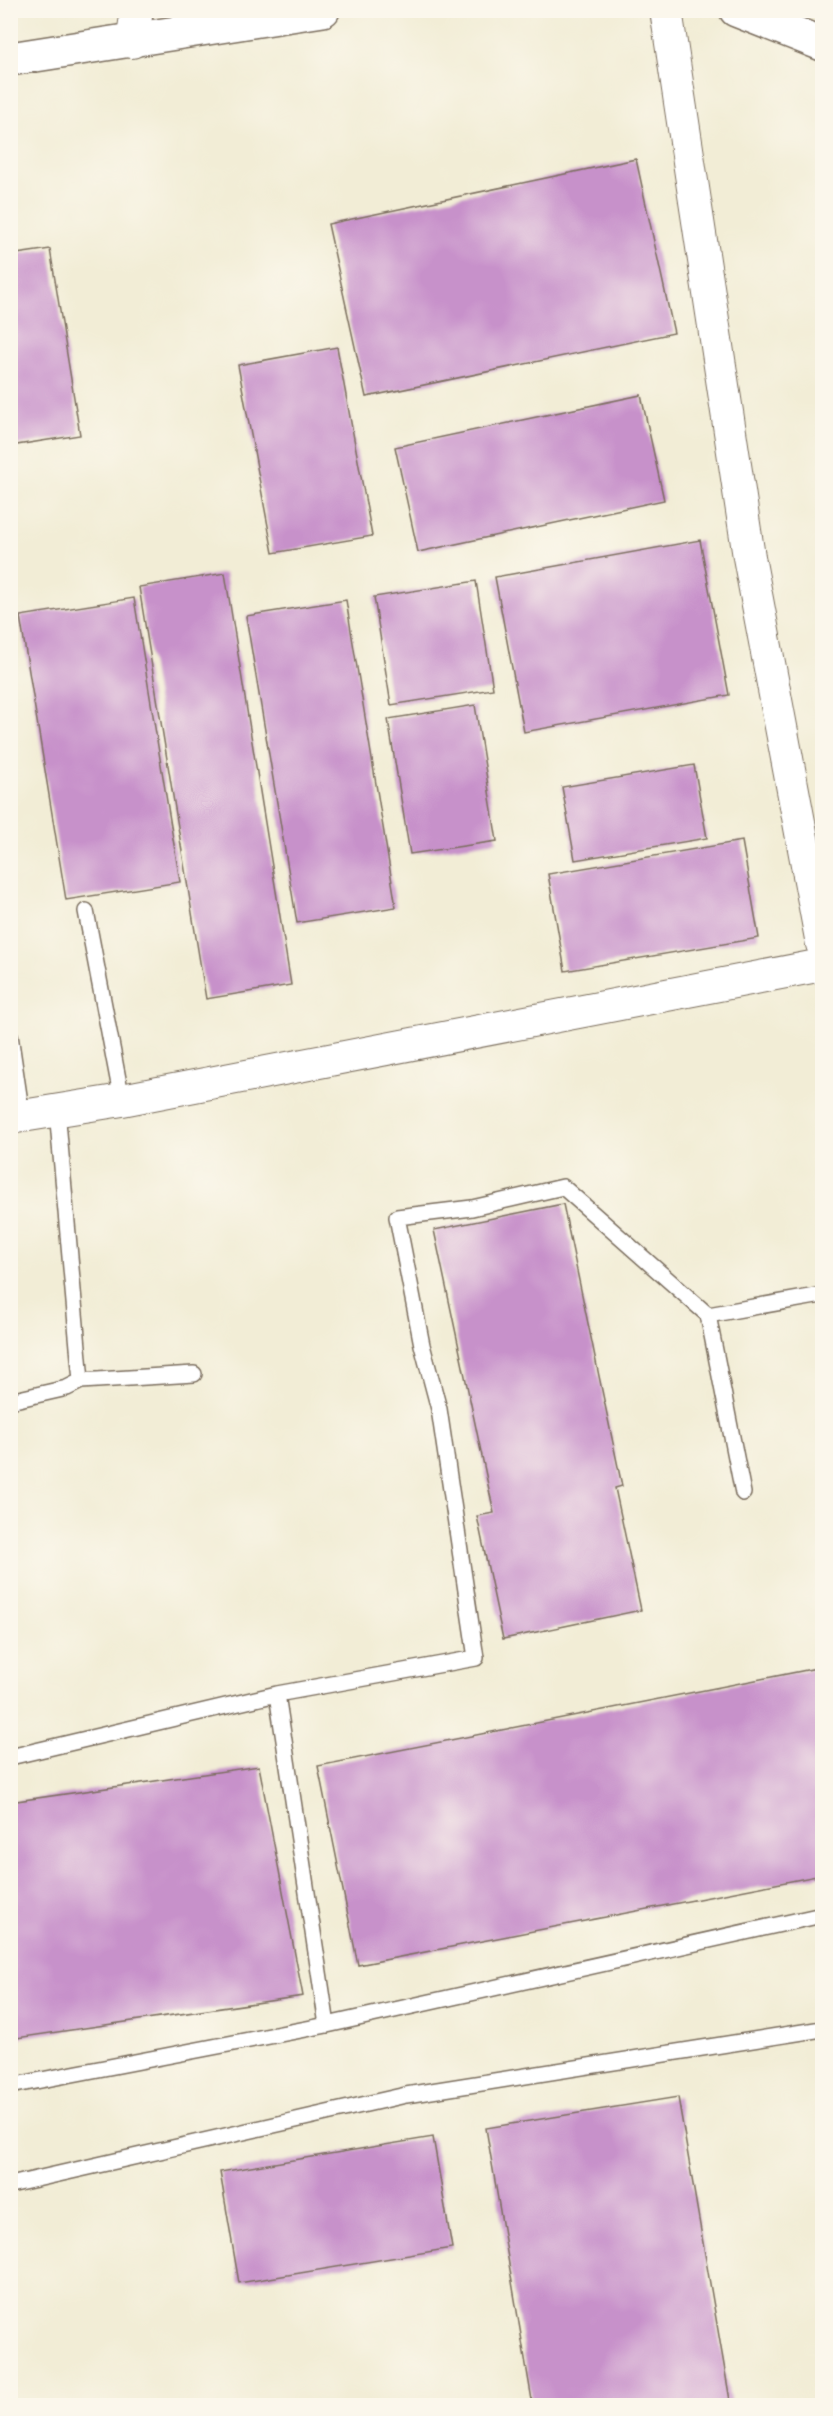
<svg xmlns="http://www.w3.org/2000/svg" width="833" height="2416" font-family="Dekko,sans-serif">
  <rect width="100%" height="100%" fill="#fbf7ec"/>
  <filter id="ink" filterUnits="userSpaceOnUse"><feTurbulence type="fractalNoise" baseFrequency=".0167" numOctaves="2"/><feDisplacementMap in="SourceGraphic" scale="12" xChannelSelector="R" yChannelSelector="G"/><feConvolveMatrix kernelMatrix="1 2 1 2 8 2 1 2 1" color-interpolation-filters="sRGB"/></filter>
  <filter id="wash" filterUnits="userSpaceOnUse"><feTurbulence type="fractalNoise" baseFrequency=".008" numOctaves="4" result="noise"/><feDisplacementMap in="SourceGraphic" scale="24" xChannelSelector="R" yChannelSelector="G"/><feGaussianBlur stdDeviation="1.35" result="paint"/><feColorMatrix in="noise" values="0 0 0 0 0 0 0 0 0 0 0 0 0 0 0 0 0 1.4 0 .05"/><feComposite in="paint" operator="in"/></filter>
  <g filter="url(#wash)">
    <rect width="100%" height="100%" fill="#f2edd6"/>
    <g id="blocks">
      <path fill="#c791ca" d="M636 159 674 333 366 397 328 224Z
        M50 249 80 435 10 446V255Z
        M337 347 372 536 273 553 238 365Z
        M641 395 664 500 418 552 395 447Z
        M700 540 729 695 524 732 495 577Z
        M225 573 291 985 206 999 139 587Z
        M476 581 493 689 391 705 374 597Z
        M134 598 180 882 66 900 20 616Z
        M346 600 396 907 297 923 246 616Z
        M475 705 497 841 410 854 388 719Z
        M694 765 707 838 575 860 562 787Z
        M742 841 759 938 565 971 548 874Z
        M563 1204 622 1486 615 1488 641 1610 503 1639 477 1516 494 1513 434 1230Z
        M822 1667V1875L358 1965 318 1766Z
        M259 1766 303 1996 10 2039V1802Z
        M678 2097 731 2406H533L486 2128Z
        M433 2137 452 2248 239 2283 220 2172Z"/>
    </g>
  </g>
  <g filter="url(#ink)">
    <use href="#blocks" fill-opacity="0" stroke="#7b6e5e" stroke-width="1.5"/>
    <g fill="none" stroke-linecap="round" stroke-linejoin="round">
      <g stroke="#7b6e5e" stroke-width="18">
        <path id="service" d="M86 911 122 1100
          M10 1035 22 1116
          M57 1110 81 1381 194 1374
          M708 1315 743 1493
          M10 1401 67 1388 81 1381
          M10 1757 277 1694
          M327 2025 277 1694 476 1658 439 1409 422 1345 397 1217 472 1208 563 1187 708 1315 822 1295
          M10 2086 327 2025 822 1915
          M10 2185 406 2095 822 2029"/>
      </g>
      <g stroke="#7b6e5e" stroke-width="34">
        <path id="minor" d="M666 10 749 557 822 944
          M132 42 137 10
          M10 1118 122 1100 822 965"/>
      </g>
      <g stroke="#7b6e5e" stroke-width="36">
        <path id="tertiary" d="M736 10 822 44
          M10 59 323 10"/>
      </g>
      <use href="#service" stroke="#fff" stroke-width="15"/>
      <use href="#minor" stroke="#fff" stroke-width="32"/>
      <use href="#tertiary" stroke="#fff" stroke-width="33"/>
    </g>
  </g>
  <rect width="833" height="2416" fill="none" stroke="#fbf7ec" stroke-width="36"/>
</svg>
